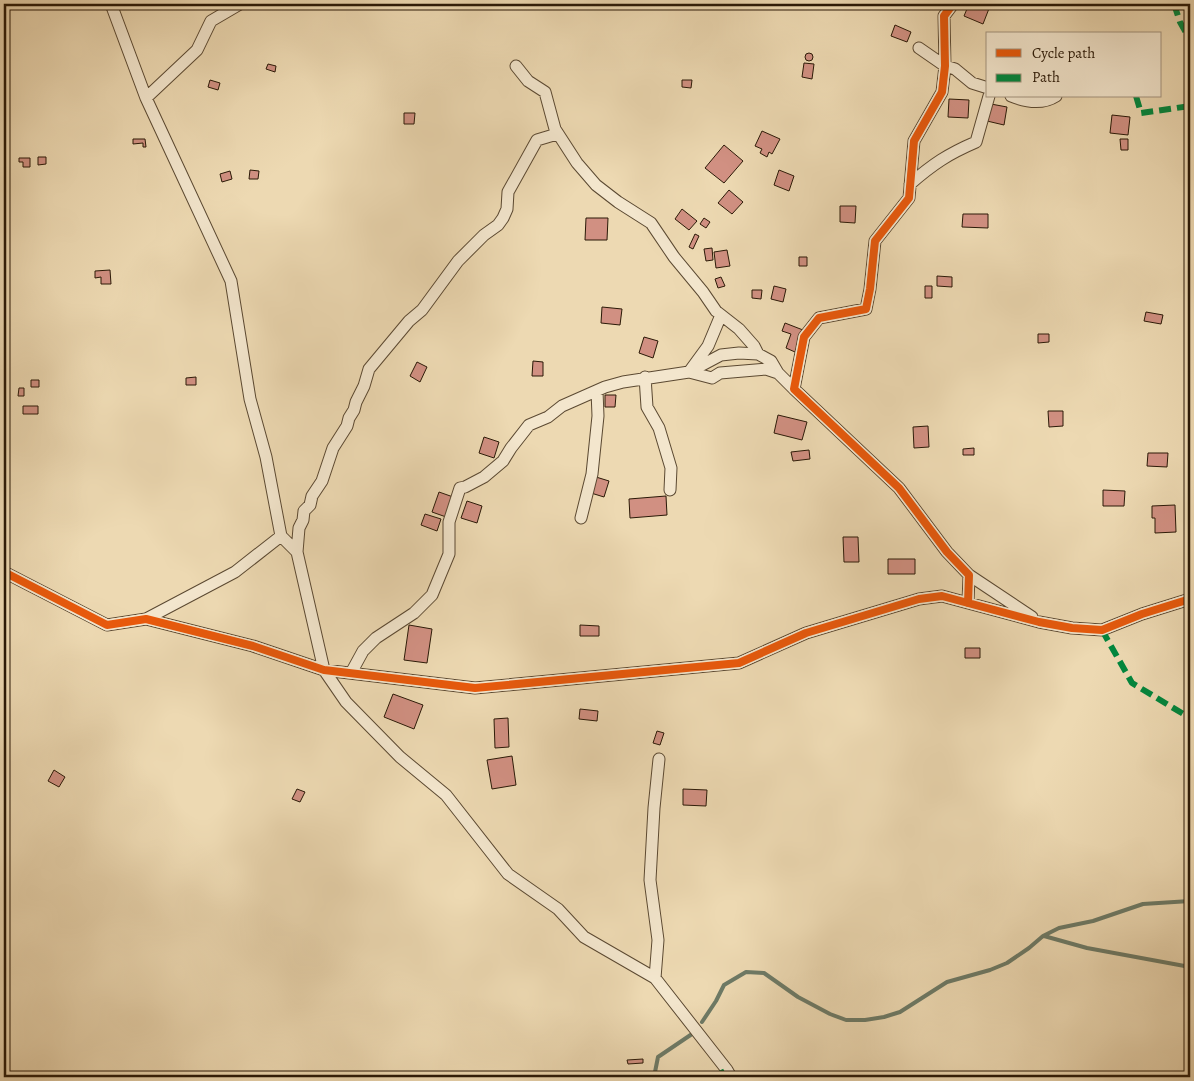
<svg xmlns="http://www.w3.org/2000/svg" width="1194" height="1081" font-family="Alegreya,serif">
  <rect width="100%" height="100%" fill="#edd9b2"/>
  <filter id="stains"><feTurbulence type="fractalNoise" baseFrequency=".004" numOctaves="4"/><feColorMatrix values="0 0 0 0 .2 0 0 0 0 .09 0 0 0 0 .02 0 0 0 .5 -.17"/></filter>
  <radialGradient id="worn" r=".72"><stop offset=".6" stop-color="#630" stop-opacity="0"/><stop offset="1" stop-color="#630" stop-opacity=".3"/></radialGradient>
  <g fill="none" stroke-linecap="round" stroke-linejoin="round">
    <path stroke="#6d7a66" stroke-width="4" d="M1044 936 1087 948 1190 967
      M702 1022 716 1001 724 985 746 972 764 973 798 997 830 1014 846 1020H865L884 1017 900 1012 947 982 990 970 1007 963 1029 948 1043 936 1059 928 1093 921 1143 904 1190 901
      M654 1077 658 1057 692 1034"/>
  </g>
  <path fill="#d19082" stroke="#2a1907" d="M969 4H983L990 6 983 24 964 16Z
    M895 25 911 32 907 42 891 36Z
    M805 57a4 4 0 1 1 8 0a4 4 0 1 1-8 0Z
    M804 63 814 64 812 79 802 77Z
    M268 64 276 66 275 72 266 69Z
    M210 80 220 83 218 90 208 87Z
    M682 80H692L691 88 682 87Z
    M949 99 969 100 968 118 948 117Z
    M991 104 1007 107 1004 125 987 121Z
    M404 113H415L414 124H404Z
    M1112 115 1130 117 1128 135 1110 133Z
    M762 131 780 139 772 154 769 152 767 157 760 153 762 149 755 146Z
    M133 139H145L146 147H143V143L133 144Z
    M1120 139H1128V150H1121Z
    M724 145 743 161 724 183 705 168Z
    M38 157H46V164L38 165Z
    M19 158H30V167H23V162H19Z
    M250 170 259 171 258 179H249Z
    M779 170 794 176 789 191 774 185Z
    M230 171 232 179 222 182 220 174Z
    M729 190 743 202 732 214 718 203Z
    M840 206H856L855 223 840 222Z
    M682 209 697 221 689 230 675 219Z
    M963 214H988V228L962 227Z
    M586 218H608L607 240H585Z
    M704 218 710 222 706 228 700 224Z
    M695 234 699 236 693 249 689 247Z
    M712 248 713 260 706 261 704 249Z
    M727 250 730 266 716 268 714 252Z
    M799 257H807V266H799Z
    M110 270 111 284H101V277L95 278V271Z
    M937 276 952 277V287L937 286Z
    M721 277 725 286 718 288 715 279Z
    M774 286 786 289 783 302 771 299Z
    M925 286H932V298H925Z
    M752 290H762L761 299 752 298Z
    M602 307 622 309 620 325 601 323Z
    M1146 312 1163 315 1161 324 1144 321Z
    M785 323 803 330 795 352 786 348 791 334 782 331Z
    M1038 334H1049V342L1038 343Z
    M644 337 658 341 653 358 639 353Z
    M533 361 543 362V376H532Z
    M417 362 427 367 420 382 410 376Z
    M196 377V385H186V378Z
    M31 380H39V387H31Z
    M19 388H24V396H18Z
    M605 395H616L615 407H605Z
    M23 406H38V414H23Z
    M1048 411H1063V426L1049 427Z
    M778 415 807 422 802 440 774 433Z
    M928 426 929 447 914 448 913 427Z
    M484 437 499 442 494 458 479 453Z
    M974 448V455H963V449Z
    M809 450 810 459 793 461 791 452Z
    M1148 453H1168L1167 467 1147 466Z
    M596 477 609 481 604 497 591 493Z
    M1103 490 1125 491 1124 506H1103Z
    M439 492 456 498 449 518 432 512Z
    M666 496 667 515 630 518 629 499Z
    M467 501 482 506 477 523 461 518Z
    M1175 505 1176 532 1155 533V518H1152V506Z
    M425 514 441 519 437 531 421 525Z
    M843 537H858L859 562H844Z
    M888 559H915V574H888Z
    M409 625 432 629 427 663 404 660Z
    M580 625 599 626V636H580Z
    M965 648H980V658H965Z
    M393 694 423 705 414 729 384 717Z
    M580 709 598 711 597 721 579 719Z
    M508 718 509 747 495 748 494 719Z
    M657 731 664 733 660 745 653 743Z
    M512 756 516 785 492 789 487 760Z
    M54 770 65 777 59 787 48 781Z
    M297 789 305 792 300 802 292 799Z
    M683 789 707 790 706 806 683 805Z
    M643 1059V1063L628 1064 627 1060Z"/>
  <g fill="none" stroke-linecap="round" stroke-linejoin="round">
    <g stroke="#5b4932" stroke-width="13">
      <path id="minor" d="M111 4 146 98 231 281 250 399 266 457 281 536 235 572 146 619
        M953 4 944 16 945 66 942 92 914 141 909 198 875 241 870 289 866 309 819 318 804 337 794 389 899 488 947 552 969 575 968 603
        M919 48 945 66 955 69 972 83 988 88
        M516 66 528 81 545 92 555 129 577 163 596 185 618 202 651 223 674 257 703 292 716 311 739 329 754 346 758 354
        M1011 96C1026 102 1042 105 1056 96
        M146 98 197 50 211 21 240 4
        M910 184C933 164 948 154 976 142L989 96
        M721 315 708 346 689 372 712 378 720 373 766 369 778 373
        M645 377 647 407 659 428 671 468 670 490
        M581 518 592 474 598 416 597 391
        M281 536 297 552 324 670 346 702 400 757 446 795 508 874 558 909 584 937 655 978 727 1070 731 1077
        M297 552 299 528 303 520 304 511 310 505 312 496 322 481 333 448 347 426 349 418 354 410 356 402 364 386 369 369 409 321 422 310 458 261 484 235 498 225 503 218 507 209 508 192 537 140 557 134
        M4 572 107 625 146 619 253 646 324 670 475 688 739 663 806 633 919 599 942 596 1039 622 1072 628 1102 630 1142 614 1190 599
        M969 575 1032 617
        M351 673 363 651 376 638 414 613 432 595 449 554V522L460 488 465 487 484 477 503 461 511 448 529 425 548 417 562 406 605 387 623 382 689 372 721 355 739 353 758 354 771 361 778 373 794 389
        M655 978 658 940 650 880 654 808 659 759"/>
    </g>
    <use href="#minor" stroke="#f3e6cd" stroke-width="11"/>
    <path stroke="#00873e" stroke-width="6" stroke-dasharray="12 6" stroke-linecap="butt" d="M1174 4 1180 22 1190 40
      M1136 96 1141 113 1190 106
      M1102 630 1132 683 1190 718
      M714 1077 727 1070"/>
    <g stroke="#f3e6cd" stroke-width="11">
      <path id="cycleway" d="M953 4 944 16 945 66 942 92 914 141 909 198 875 241 870 289 866 309 819 318 804 337 794 389 899 488 947 552 969 575 968 603
        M4 572 107 625 146 619 253 646 324 670 475 688 739 663 806 633 919 599 942 596 1039 622 1072 628 1102 630 1142 614 1190 599"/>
    </g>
    <use href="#cycleway" stroke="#e8590c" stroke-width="8"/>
  </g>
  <rect width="1194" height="1081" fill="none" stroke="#edd9b2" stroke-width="20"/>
  <rect x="5" y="5" width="1184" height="1071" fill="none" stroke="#2a1907" stroke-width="2.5"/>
  <rect x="10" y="10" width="1174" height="1061" fill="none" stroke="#2a1907"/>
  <rect x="986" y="32" width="175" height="65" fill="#f3e6cd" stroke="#a3947e"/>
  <rect x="996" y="49" width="25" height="8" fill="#e8590c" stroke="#a3947e"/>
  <text x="1032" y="58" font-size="15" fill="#2a1907">Cycle path</text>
  <rect x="996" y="74" width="25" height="8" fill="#00873e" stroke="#a3947e"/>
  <text x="1032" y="82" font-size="15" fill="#2a1907">Path</text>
  <rect width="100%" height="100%" filter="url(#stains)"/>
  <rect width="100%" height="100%" fill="url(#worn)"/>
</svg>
